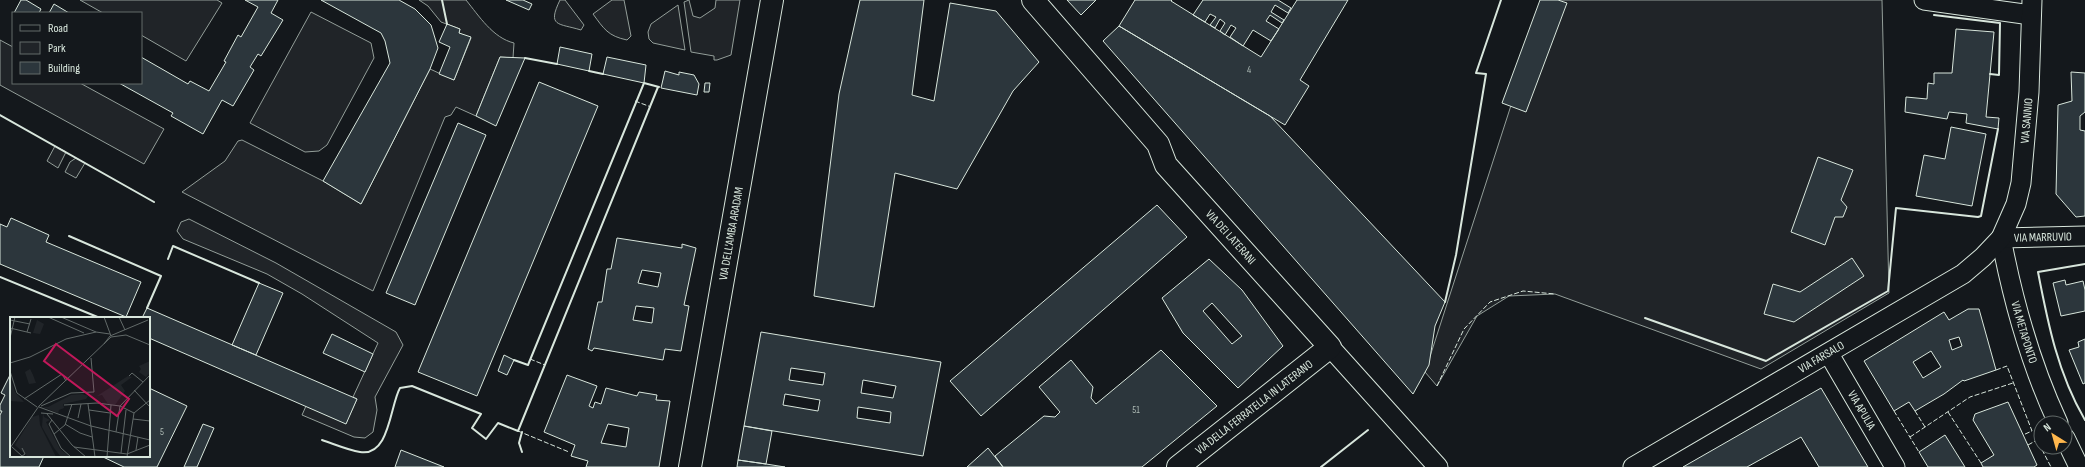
<svg xmlns="http://www.w3.org/2000/svg" width="2085" height="467" font-family="'Sofia Sans Condensed',sans-serif">
  <rect width="100%" height="100%" fill="#14181c"/>
  <path fill="#202428" stroke="#939e99" d="M80 0H217L222 3 186 61 141 35V13H103Z
    M419 0H466C479 16 493 38 514 43L513 58 500 57 476 116 456 107 451 115 445 117 373 291 182 192 225 161 238 141 242 140 323 181 361 204 430 69 454 80 471 38 459 33 460 29 441 22 428 6Z
    M560 0H565L584 25 581 30C558 23 547 27 560 0Z
    M612 0H624L631 36 627 40C608 36 604 29 593 14Z
    M689 0 693 16 700 18 715 8 716 0H740L731 55 717 60H714V56L691 52 684 2Z
    M1545 0H1882L1889 293 1761 369 1555 294 1509 296 1477 316 1437 386 1425 372Z
    M678 5 685 50 653 43 649 39 648 32 651 24Z
    M311 12 371 43 374 58 327 145 319 151 305 152 250 123Z
    M0 40 13 47V83H80L164 129 144 164 0 85Z
    M55 146 66 152 58 168 47 161Z
    M76 158 85 163 76 178 65 172 70 162Z
    M189 219 276 263 396 332 403 345 375 397 377 410 373 432 365 438 354 437 302 415 306 406 346 423 357 399 353 397 378 343 302 294 267 274 183 239 177 231 181 222Z"/>
  <path fill="#2c363c" stroke="#d8e6dc" fill-rule="evenodd" d="M21 0H26L41 9 39 13H14Z
    M245 0H278L271 13 283 20 261 56 258 54 250 67 254 70 233 106 222 100 203 134 171 116 173 113 119 83H141V57L188 84 190 81 209 91 226 62 224 61 238 35 241 37 258 7Z
    M321 0H399L415 9 431 25 438 48 430 69 361 204 323 181 390 63 385 41 381 33Z
    M506 0H523L532 4 529 10Z
    M860 0H924L912 95 934 101 950 3 996 11 1039 62 1013 91 957 189 895 173 874 307 814 296 839 94Z
    M1067 0H1096L1081 15Z
    M1135 0H1172L1171 1 1261 57 1297 0H1348L1300 80 1309 86 1285 125 1119 26Z
    M1203 0H1278L1291 8 1288 13 1275 5 1271 12 1284 20 1282 23 1270 15 1266 21 1279 29 1271 41 1253 30 1243 46 1230 37 1236 28 1231 25 1225 35 1220 31 1225 23 1220 19 1215 28 1210 25 1216 17 1210 14 1205 22 1193 15Z
    M1540 0H1558L1567 3 1526 112 1502 103Z
    M54 4 69 13H49Z
    M447 24 460 29 459 33 471 37 454 80 439 74 450 47 439 42Z
    M1119 26 1270 116 1445 302 1435 326 1429 365 1413 394 1103 41Z
    M1956 29 1994 32 1986 117 1999 118 1998 129 1966 123 1967 114 1949 112 1947 119 1905 112 1906 97 1927 99 1928 83 1934 84V73H1952Z
    M560 47 592 54 589 71 557 64Z
    M500 57 525 58 496 126 476 116Z
    M607 57 646 65 644 83 603 74Z
    M665 71 679 75V72L694 75 699 84 697 95 661 88Z
    M2071 72 2085 73V112L2080 116V130L2085 131V216L2076 217 2056 194 2058 105 2072 101Z
    M539 82 598 106 477 396 418 372Z
    M705 83H710L709 92H704Z
    M458 123 486 135 415 305 386 293Z
    M1951 127 1986 134 1972 206 1916 196 1924 155 1945 159Z
    M1818 157 1853 170 1841 200 1847 207 1843 217H1835L1825 245 1791 232Z
    M1157 205 1187 237 981 416 950 381Z
    M11 218 49 235 46 242 141 282 126 317 0 264V224L7 227Z
    M617 238 682 248V244L696 248 684 305 689 306 681 351 665 349 663 360 594 348 592 351 588 349 598 302H602L607 269H611ZM642 270 661 273 658 287 638 283ZM636 306 654 308 652 323 633 320Z
    M1852 258 1864 276 1794 322 1764 314 1773 284 1800 292Z
    M1209 259 1242 290 1283 346 1238 388 1183 333 1162 298ZM1212 303 1242 336 1232 344 1203 311Z
    M2065 280 2066 285 2083 281 2085 290V311L2061 316 2053 283Z
    M259 283 283 293 256 355 232 345Z
    M147 308 357 399 346 424 149 338V318H142Z
    M1968 309H1979L1996 370 1964 381 1963 380 1944 394 1915 411 1909 402 1894 411 1864 361 1944 312 1949 320ZM1959 337 1962 346 1952 350 1949 340ZM1931 351 1941 367 1923 378 1913 362Z
    M761 332 941 362 923 456 744 426ZM791 368 825 373 823 385 789 380ZM863 380 896 386 893 398 861 393ZM785 394 820 400 818 411 783 405ZM858 407 891 412 890 423 857 418Z
    M332 334 373 354 365 372 323 353Z
    M2085 339V383L2083 384 2069 350 2079 347 2078 342Z
    M1161 350 1217 406 1142 467H1003L995 456 1044 416 1055 417 1060 412 1039 387 1071 360 1093 387 1091 398 1096 404Z
    M504 355 514 360 507 375 498 371Z
    M11 373V456H44L39 467H0V415L2 411H0V405L5 395 1 393Z
    M567 375 597 386 589 406 593 408 595 402 601 404 606 388 637 396 639 392 657 395 656 400 670 401 659 467H586L588 461 571 456 575 445 544 432ZM608 424 629 428 626 447 601 443Z
    M149 388 187 406 157 467H124L101 456H149Z
    M1821 388 1868 467H1819L1801 437 1747 467H1683Z
    M2008 402 2037 465 2034 467H1983L1981 463 1994 455 1973 420 1975 414Z
    M203 424 214 428 197 467H184Z
    M744 426 772 431 766 464 738 460Z
    M1945 435 1965 467H1928L1919 452Z
    M988 448 1003 467H967Z
    M401 450 444 467H395Z
    M738 460 766 464 785 467H737Z"/>
  <g fill="none" stroke-linecap="round" stroke-linejoin="round">
    <g stroke="#d8e6dc" stroke-width="21">
      <g id="street">
        <path d="M1924 0 2031 15"/>
        <path id="s1" d="M2001 238C2013 301 2031 365 2058 423"/>
        <path id="s2" d="M2001 238 2085 236"/>
        <path d="M1330 347 1438 467"/>
        <path id="s3" d="M1829 354 1895 467"/>
        <path d="M2065 438 2079 467"/>
        <path id="s4" d="M1633 467 1963 274 1983 257 2001 238 2016 204 2021 183 2029 92 2032 0"/>
      </g>
    </g>
    <g stroke="#d8e6dc" stroke-width="24">
      <g id="primary">
        <path id="s5" d="M1033 0 1158 144 1166 165 1330 347 1178 467"/>
        <path id="s6" d="M690 467 772 0"/>
      </g>
    </g>
    <use href="#street" stroke="#14181c" stroke-width="19"/>
    <use href="#primary" stroke="#14181c" stroke-width="22"/>
    <path stroke="#d8e6dc" stroke-width="1" stroke-dasharray="5 2" stroke-linecap="butt" d="M635 101 651 107
      M530 359 545 365
      M1996 370 2007 366 2032 431 2023 435
      M1437 386 1464 329 1490 302 1523 291 1555 294
      M1894 411 1919 452
      M1915 411 1925 427
      M1948 412 1981 463
      M518 431 569 452
      M1910 437 1970 397 2013 383
      M2028 445 2037 440 2051 467"/>
    <path stroke="#d8e6dc" stroke-width="2" d="M442 0 447 24
      M1934 15 2000 23 1999 75 1990 74
      M525 58 557 64
      M589 71 603 74
      M0 115 154 202
      M69 236 161 276 147 308
      M168 259 173 246 259 283
      M2085 264 2038 272C2048 324 2058 374 2085 420
      M0 277 100 318
      M1445 302 1456 255 1486 74 1476 73 1501 0
      M1645 318 1766 361 1888 291 1896 208 1978 217 1981 216 1998 129
      M514 360 528 365 644 83 659 87
      M522 432 519 443 522 452
      M322 440C334 444 348 450 360 452 390 457 390 405 400 388L412 386 481 414 472 428 486 439 498 423 518 431 658 87
      M1321 467 1368 430"/>
  </g>
  <g text-anchor="middle" stroke-width="3" stroke-linejoin="round" paint-order="stroke">
    <g font-size="10" fill="#adbab4">
      <text x="1249" y="73">4</text>
      <text x="1136" y="413">51</text>
      <text x="162" y="435">5</text>
    </g>
    <g font-size="12" fill="#d8e6dc" stroke="#14181c">
      <text dy="4" stroke="none"><textPath href="#s4" startOffset="556">VIA SANNIO</textPath></text>
      <text dy="4" stroke="none"><textPath href="#s6" startOffset="237">VIA DELL'AMBA ARADAM</textPath></text>
      <text dy="4" stroke="none"><textPath href="#s5" startOffset="310">VIA DEI LATERANI</textPath></text>
      <text dy="4" stroke="none"><textPath href="#s2" startOffset="42">VIA MARRUVIO</textPath></text>
      <text dy="4" stroke="none"><textPath href="#s1" startOffset="97">VIA METAPONTO</textPath></text>
      <text dy="4" stroke="none"><textPath href="#s4" startOffset="218">VIA FARSALO</textPath></text>
      <text transform="translate(1254 407) rotate(-38)" y="4">VIA DELLA FERRATELLA IN LATERANO</text>
      <text dy="4" stroke="none"><textPath href="#s3" startOffset="65">VIA APULIA</textPath></text>
    </g>
  </g>
  <g transform="translate(10 317)">
    <rect width="140" height="140" fill="#14181c"/>
    <path d="M27 3 34 7 30 17 23 16ZM140 44V56L136 60 129 55 131 52 129 49ZM20 52 23 58 26 66 19 67 15 55ZM118 59 122 60 111 68 115 74 105 88 98 87 92 78 87 79ZM0 61 5 75 14 85 0 84ZM72 77 78 79 76 82 53 87 54 91 49 93 48 96 33 90H38L61 78ZM33 96 34 100 40 103 36 105 50 132 60 140H51L44 131 32 110ZM29 98 30 108 46 140 17 139 5 128 22 100Z" fill="#202428"/>
    <path fill="none" stroke="#626a69" stroke-width="1" d="M38 0 74 16M51 0 86 15 100 17M94 0 101 19M109 0 115 13M0 3 20 7M0 11 21 16M17 15 21 2M0 21 5 0M94 27 100 19 138 3M0 46 20 40 56 22 86 15M0 54 7 76 27 90M119 59 122 56 133 65M124 73 140 90M14 82 52 57 56 64M78 87 85 140M54 88 87 86 110 89M31 89 61 76 84 75 81 41M110 89 124 96M29 90 81 109 140 123M79 93 100 96M31 96 43 97M124 96 140 83M37 97 62 128 76 140M68 101 71 87M123 102 140 104M42 103 39 107 51 131 61 140M55 107 70 116 82 120M106 115 110 89 140 58M44 117 55 108 62 87M2 130 12 139 15 137 12 131M64 130 117 137 140 128M0 131 29 89 101 20 116 18 140 28M126 133 128 120M111 136 116 93M97 140 101 88M117 140 124 96"/>
    <path fill="#c2185b" fill-opacity="0.15" stroke="#c2185b" stroke-width="2" d="M46 27 119 82 107 99 34 44Z"/>
    <rect width="140" height="140" fill="none" stroke="#d8e6dc" stroke-width="2"/>
  </g>
  <rect x="12" y="12" width="130" height="72" fill="#14181c" stroke="#626a69"/>
  <rect x="20" y="25" width="20" height="6" fill="#14181c" stroke="#626a69"/>
  <text x="48" y="32" font-size="12" fill="#d8e6dc">Road</text>
  <rect x="20" y="42" width="20" height="12" fill="#202428" stroke="#626a69"/>
  <text x="48" y="52" font-size="12" fill="#d8e6dc">Park</text>
  <rect x="20" y="62" width="20" height="12" fill="#2c363c" stroke="#626a69"/>
  <text x="48" y="72" font-size="12" fill="#d8e6dc">Building</text>
  <g transform="translate(2053 435) rotate(323)"><circle r="19" fill="#14181c" stroke="#626a69"/>
  <path d="M0-3L7 15L0 10L-7 15Z" fill="#ffb74d"/>
  <text y="-6" font-size="11" font-weight="bold" text-anchor="middle" fill="#d8e6dc">N</text>
  </g>
</svg>
